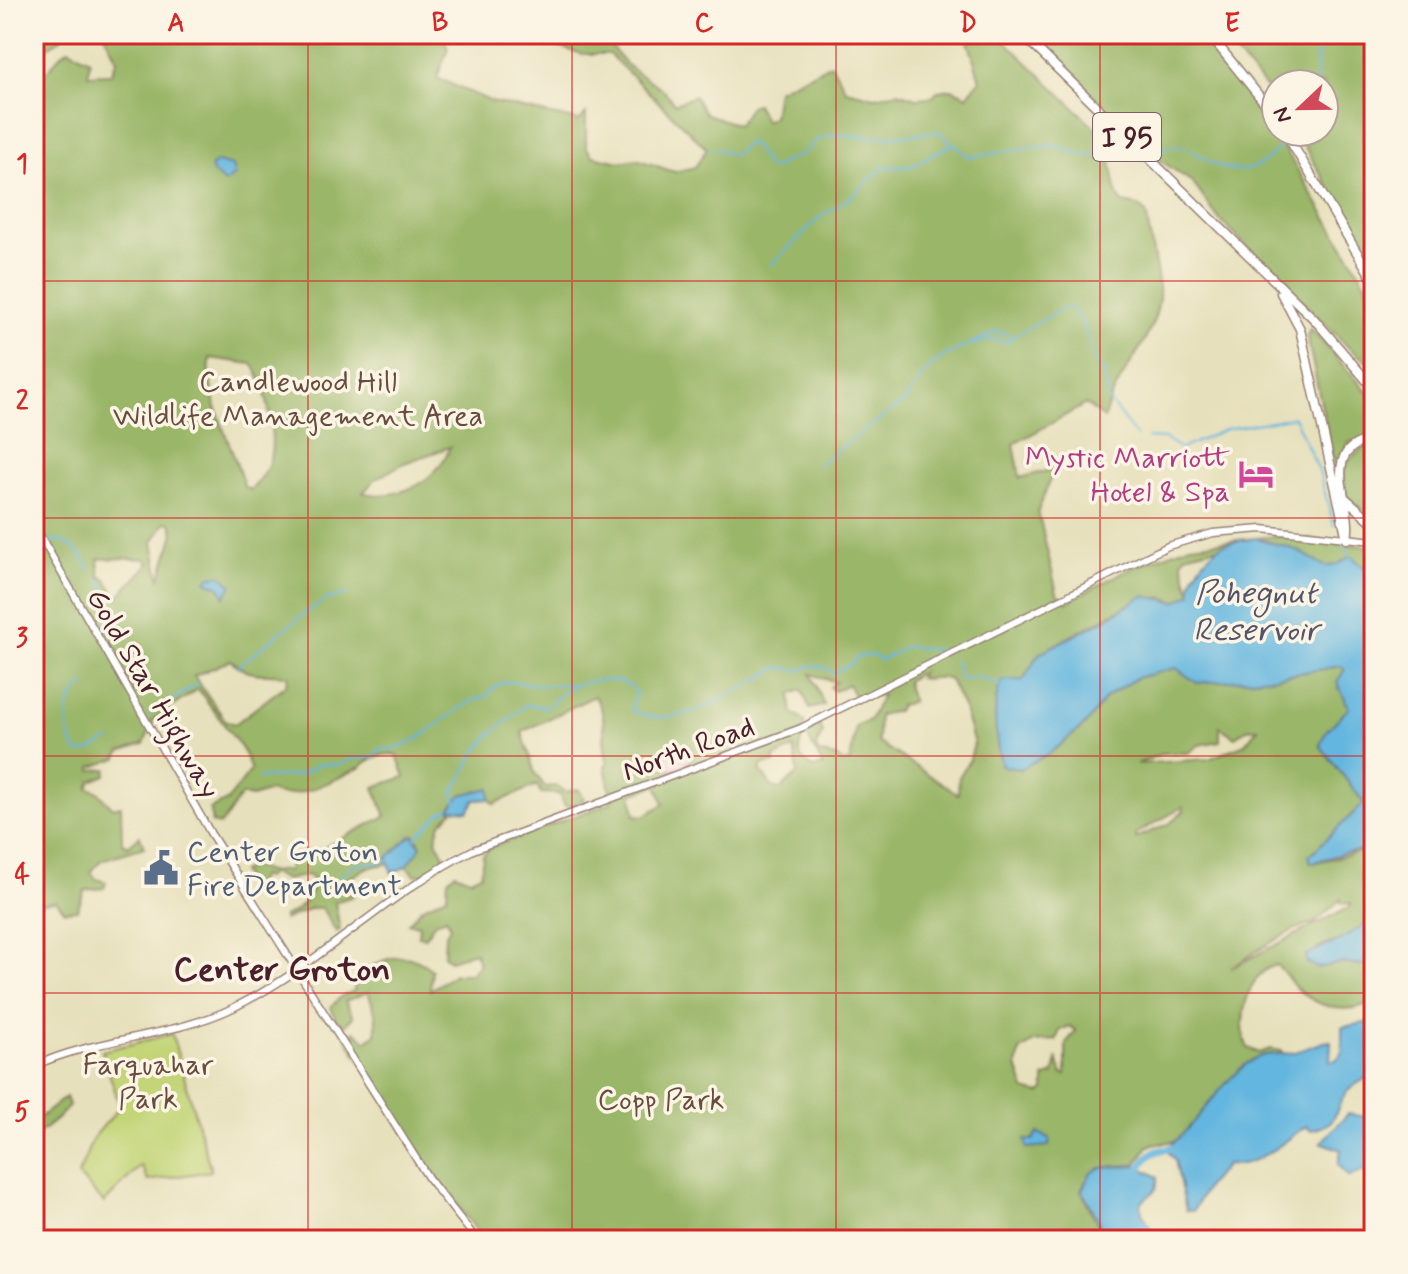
<svg xmlns="http://www.w3.org/2000/svg" width="1408" height="1274" font-family="Mynerve,sans-serif">
  <rect width="100%" height="100%" fill="#fcf5e5"/>
  <filter id="ink" filterUnits="userSpaceOnUse"><feTurbulence type="fractalNoise" baseFrequency=".0125" numOctaves="2"/><feDisplacementMap in="SourceGraphic" scale="16" xChannelSelector="R" yChannelSelector="G"/><feConvolveMatrix kernelMatrix="1 2 1 2 8 2 1 2 1" color-interpolation-filters="sRGB"/></filter>
  <filter id="wash" filterUnits="userSpaceOnUse"><feTurbulence type="fractalNoise" baseFrequency=".006" numOctaves="4" result="noise"/><feDisplacementMap in="SourceGraphic" scale="32" xChannelSelector="R" yChannelSelector="G"/><feGaussianBlur stdDeviation="1.8" result="paint"/><feColorMatrix in="noise" values="0 0 0 0 0 0 0 0 0 0 0 0 0 0 0 0 0 1.4 0 .05"/><feComposite in="paint" operator="in"/></filter>
  <g filter="url(#wash)">
    <rect width="100%" height="100%" fill="#e7e0bc"/>
    <path fill="#f5cfdc" d="M683 745 691 746 693 758 681 770 666 771 661 759Z"/>
    <path fill="#c3d578" stroke="#867a52" stroke-width="2" d="M172 1034 211 1171 148 1181 141 1165 104 1203 78 1175 93 1138 120 1107 102 1051Z"/>
    <path fill="#9ab668" stroke="#726a4a" stroke-width="2" fill-rule="evenodd" d="M50 34H61V39L41 51 36 67 39 75C54 72 55 54 69 49L90 60 88 75 111 74 117 60 104 34H442L448 48 437 78 492 102 579 121 586 114V147L593 156 620 162 637 159 674 172 695 167 707 149 609 54H582L516 34H606C624 79 654 73 675 104L694 96 706 114 738 125 750 106 756 104 765 121 773 117 777 90 831 64 846 90 875 97 898 92 916 98 932 97 938 91 952 89 967 96 980 80 966 34H998L1107 139 1117 195 1123 203 1138 206 1146 213 1159 287C1163 335 1113 374 1104 419L1086 404 1014 444 1020 478 1054 469 1038 511 1057 593 1067 602 1123 572 1190 545 1275 536 1374 547V576L1351 556 1335 567H1322L1299 551 1256 538 1185 555 1182 561 1191 594 1176 602 1163 597 1130 604 1040 653 1023 680H1003C995 710 993 737 1002 766L1020 769 1050 753 1086 724 1105 698 1136 678 1176 668 1197 683 1275 677 1341 666 1345 669 1338 688 1346 696 1349 708 1320 745 1364 803 1309 856 1312 863 1374 849V917L1345 938 1316 949 1317 968 1342 963 1374 966V1001C1347 1015 1320 1009 1297 989 1289 981 1285 971 1276 965 1246 973 1236 1024 1248 1048L1259 1053 1270 1049 1282 1051V1056L1211 1103 1186 1134 1174 1141 1148 1146 1136 1165C1110 1166 1093 1164 1081 1190L1100 1229 1097 1240H484L423 1160 347 1039 354 1031 367 1041 376 1034V1015L368 992 345 1001 353 1017 345 1025 336 1020 331 1007 340 997 354 991 356 975C385 958 405 947 432 970L430 990 455 974H471L479 963 475 952 450 960 444 956 445 935 450 927 447 918 435 922 425 937 418 936 419 925 408 923 423 907 447 896 448 879 455 873 470 879 481 874 483 855 489 848 612 802 605 766 608 762C599 739 611 717 594 696L522 732 535 773 545 787 557 786 566 792 578 789 584 797 580 804 565 806 559 794 541 793 537 785 494 804 490 799 489 788 459 797 450 809 453 811 441 823 436 840 446 859 422 875H415L407 866 421 846 415 835C407 837 387 857 386 864L366 868 342 883 353 896 335 902 340 930 336 932 322 908H311L284 920 283 917C299 911 312 898 313 880L308 875 286 880 271 873 266 878 261 876 255 887 250 888 241 872 251 866 268 872 289 870 288 859 298 853 321 849 386 816 374 787 405 777 397 755C385 752 369 758 361 767 341 777 291 804 270 791L252 797 242 795C232 804 231 816 219 825L212 823 210 809 227 801 251 770 242 749 198 689 154 719 144 744 120 752 118 758 92 767V770L107 769 106 775 91 781 88 788 97 791 113 808 121 806 122 843 128 846 140 836 144 847 101 860 91 872 96 879 106 882 104 888 85 890 77 910 65 911 56 901 34 905V49ZM210 358 252 364C268 385 279 446 266 470 263 477 256 484 251 490L244 487C233 444 206 403 210 358ZM450 447C436 483 400 500 363 493L374 480 404 463ZM165 522 171 523 174 533 160 580 153 542ZM129 558 146 559 149 564 117 598 106 579 100 576 98 559ZM231 660C250 680 265 671 288 676L286 685 235 724 226 721 194 676ZM922 672 919 678C931 681 938 674 950 680L964 709 974 744 970 759 959 777 958 794 878 742 879 715 897 711 900 705 912 702 906 681ZM811 674 836 682 830 687 834 691 848 684 855 697 882 695 870 720 856 726 850 761 843 763 836 757 818 753 816 746 823 732 820 725 806 734 823 766 812 768 801 758 799 750 805 722 792 712 791 694 802 690 810 709 824 705ZM1220 727 1235 737 1247 729 1258 728 1245 744 1209 759 1137 764 1163 753H1188L1199 745 1220 741ZM682 745 691 746 693 758 681 770 666 771 663 756ZM794 748 798 773 781 789 772 787 760 770 762 765 775 763V757ZM657 785 664 804 644 816 635 815 632 794ZM1183 807 1184 811 1169 824 1136 838V834ZM1341 899V904L1351 903 1350 907 1231 968C1246 958 1298 923 1313 924ZM1070 1026 1076 1031 1066 1043V1075L1062 1074 1057 1060 1054 1074 1044 1078V1091L1040 1094 1025 1090 1017 1066 1020 1051 1034 1042 1056 1040 1060 1030Z
      M1030 34 1202 35 1266 118 1374 296V366L1350 349 1219 219 1192 182 1161 161Z
      M1218 34H1374V263L1296 132H1324V84H1276V99Z
      M1310 329 1374 399V437L1349 443 1334 465 1307 336Z
      M1374 444V518C1366 512 1356 506 1349 498 1332 477 1352 448 1374 444Z
      M66 1097 69 1105C60 1119 46 1127 34 1137V1122Z"/>
    <path fill="#64b6df" stroke="#576a85" stroke-width="2" d="M217 162 232 166 235 175 224 183 213 173 211 166Z
      M1256 538C1269 543 1286 545 1299 552 1326 564 1322 575 1351 556L1374 576V849L1344 853 1311 863 1309 856 1364 803 1320 745 1326 731 1349 708 1337 682 1345 669 1341 666 1275 677 1197 683 1176 668 1136 678 1105 698 1086 724 1050 753 1020 769 1002 766C996 745 990 698 1003 680H1023L1040 653 1105 620 1143 596 1176 602 1191 594C1188 576 1207 554 1222 545 1231 541 1246 540 1256 538Z
      M221 575 232 585 225 597 220 587 206 581 211 576Z
      M490 788V799L475 800 468 811 450 809 461 795Z
      M412 835 421 847 407 866 392 873 387 858Z
      M1374 917V966L1342 963 1317 968 1307 963 1306 955 1345 938Z
      M1370 1022 1374 1025V1074C1365 1079 1352 1085 1346 1093 1332 1111 1342 1124 1310 1130L1306 1126C1282 1143 1256 1168 1226 1165L1208 1185 1193 1211 1186 1210 1175 1160 1166 1149C1195 1128 1229 1069 1258 1057 1270 1052 1283 1055 1295 1052 1307 1049 1319 1042 1331 1041L1330 1061 1336 1060 1342 1053V1027Z
      M1348 1114 1374 1118V1172L1363 1171 1349 1177 1338 1164 1341 1150 1321 1142Z
      M1038 1133 1050 1138 1049 1146 1027 1148 1025 1140H1033Z
      M1136 1165 1158 1177 1156 1189 1141 1203 1142 1213 1158 1240H1099V1221L1082 1190 1090 1174 1100 1168Z"/>
    <g fill="none" stroke-linecap="round" stroke-linejoin="round">
      <path stroke="#64b6df" stroke-width="2" d="M1316 84 1319 34
        M708 149H709
        M715 149 733 155 750 142 769 168H776C785 158 792 160 802 154 808 150 811 144 816 141 835 130 853 137 871 137 894 136 915 136 938 131L969 157 1052 145 1083 155 1131 156
        M1152 151C1162 149 1175 144 1184 147 1194 150 1203 158 1212 163 1243 179 1265 167 1284 142
        M771 265 820 217 850 198 883 167H910L951 145
        M972 344 992 340 1009 342 1013 337
        M1147 438 1165 439 1181 449 1226 429 1294 417 1319 471 1334 526
        M819 464 904 402 926 371 942 357 998 331 1013 337 1067 306C1089 315 1085 356 1103 370L1109 401 1137 437
        M50 540C71 540 80 553 90 569
        M1343 542 1351 556
        M99 579C117 601 102 620 107 645
        M956 661 960 680 976 676 1001 686
        M237 667 305 613 325 600 346 594
        M85 684C61 703 64 729 77 753L89 751 110 739
        M149 715 199 683
        M258 778 300 775 320 764 339 765 351 759 375 757 379 749C418 756 459 696 487 697 500 674 517 683 538 685 552 687 563 681 577 686
        M458 804 453 793 475 753 491 734 526 705 547 707C554 702 560 693 566 690 584 680 621 673 636 692L631 710C676 736 741 687 780 667L797 671C811 664 821 664 833 673L853 663 856 657 873 655 881 660 908 646 941 651
        M416 838 440 813 449 809
        M338 879 353 865 387 861"/>
      <path stroke="#64b6df" stroke-width="7" d="M1137 1176C1146 1153 1154 1150 1177 1147"/>
    </g>
  </g>
  <g filter="url(#ink)">
    <g fill="none" stroke-linecap="round" stroke-linejoin="round">
      <g stroke="#988074" stroke-width="9">
        <path id="major" d="M34 525 211 834 429 1179 477 1240
          M34 1066C97 1037 170 1038 233 1008 319 966 387 893 473 850L801 728 1168 546 1213 533 1262 529 1374 541"/>
      </g>
      <g stroke="#988074" stroke-width="11">
        <path id="highway" d="M1022 34 1315 320 1374 389
          M1209 34 1276 117
          M1285 132 1374 281
          M1281 293 1300 329 1347 539
          M1345 498 1374 523
          M1347 538C1355 505 1315 448 1374 439"/>
      </g>
      <use href="#major" stroke="#fff" stroke-width="6"/>
      <use href="#highway" stroke="#fff" stroke-width="8"/>
    </g>
  </g>
  <path fill="none" stroke="#d62828" stroke-width="2" stroke-opacity="0.55" d="M308 34V1240M572 34V1240M836 34V1240M1100 34V1240M34 281H1374M34 518H1374M34 756H1374M34 993H1374"/>
  <defs>
    <g id="hotel-bare" transform="scale(2.76)"><path d="M-6-4.5h1.5V1H6V5H4.5V3h-9V5H-6ZM-4 0a1.8 1.8 0 1 1 3.6 0ZM.5 0V-2.5h3Q6-2.5 6 0Z" fill="#d1479c" stroke="#fcf5e5" stroke-width="2.5" paint-order="stroke"/></g>
    <g id="civic-bare" transform="scale(2.76)"><path d="M-.6-6.5H3V-4.5H.6V-3L4-1V1h2V6H-6V1h2V-1L-.6-3ZM-1.2 2.5V6h2.4V2.5Z" fill="#5c6f8a" stroke="#fcf5e5" stroke-width="2.5" paint-order="stroke"/></g>
  </defs>
  <g fill-rule="evenodd">
    <use href="#hotel-bare" x="1256" y="474"/>
    <use href="#civic-bare" x="161" y="868"/>
  </g>
  <g text-anchor="middle" stroke-width="7" stroke-linejoin="round" paint-order="stroke">
    <rect fill="#fcf5e5" stroke="#7f5f63" stroke-width="2" x="1093" y="113" width="68" height="48" rx="6"/>
    <g font-size="28" font-weight="bold" fill="#4a1f2b">
      <text x="1127" y="147">I 95</text>
    </g>
    <g font-size="30" fill="#684c3e" stroke="#fcf5e5">
      <text x="298" y="391">Candlewood Hill<tspan x="298" dy="34">Wildlife Management Area</tspan></text>
      <text x="148" y="1074">Farquahar<tspan x="148" dy="34">Park</tspan></text>
      <text x="661" y="1109">Copp Park</text>
    </g>
    <g font-size="30" fill="#b23c85" stroke="#fcf5e5" text-anchor="end">
      <text x="1230" y="467">Mystic Marriott<tspan x="1230" dy="34">Hotel &amp; Spa</tspan></text>
    </g>
    <g font-size="30" fill="#4a1f2b" stroke="#fcf5e5">
      <text transform="translate(154 693) rotate(60)" y="10">Gold Star Highway</text>
      <text transform="translate(688 748) rotate(-20)" y="10">North Road</text>
    </g>
    <g font-size="30" fill="#4e5e75" stroke="#fcf5e5" text-anchor="start">
      <text x="187" y="861">Center Groton<tspan x="187" dy="34">Fire Department</tspan></text>
    </g>
    <g font-size="32" font-style="italic" fill="#53546a" stroke="#fcf5e5">
      <text x="1256" y="603">Pohegnut<tspan x="1256" dy="37">Reservoir</tspan></text>
    </g>
    <g font-size="34" font-weight="bold" fill="#4a1f2b" stroke="#fcf5e5">
      <text x="282" y="980">Center Groton</text>
    </g>
  </g>
  <rect width="1408" height="1274" fill="none" stroke="#fcf5e5" stroke-width="88"/>
  <g transform="translate(1300 108) rotate(248)"><circle r="38" fill="#fcf5e5" stroke="#b59f9b" stroke-width="2"/>
  <path d="M0-6L14 30L0 20L-14 30Z" fill="#d1495b"/>
  <text y="-12" font-size="22" font-weight="bold" text-anchor="middle" fill="#4a1f2b">N</text>
  </g>
  <rect x="44" y="44" width="1320" height="1186" fill="none" stroke="#d62828" stroke-width="3"/>
  <g font-size="26" text-anchor="middle" font-weight="bold" fill="#d62828">
    <text x="176" y="31">A</text>
    <text x="440" y="31">B</text>
    <text x="704" y="31">C</text>
    <text x="968" y="31">D</text>
    <text x="1232" y="31">E</text>
    <text x="22" y="172">1</text>
    <text x="22" y="409">2</text>
    <text x="22" y="646">3</text>
    <text x="22" y="883">4</text>
    <text x="22" y="1120">5</text>
  </g>
</svg>
